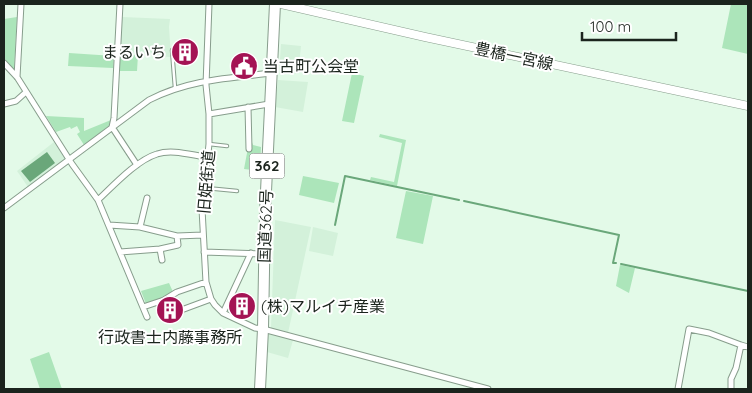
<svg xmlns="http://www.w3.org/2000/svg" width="752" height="393" font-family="Quicksand,'Noto Sans JP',sans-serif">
  <rect width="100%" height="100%" fill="#e3fae8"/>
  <path fill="#d3f1da" d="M122 17 170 19 169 27 171 57 120 54Z
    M281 44 301 46 298 74H279Z
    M278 80 308 82 303 112 275 107Z
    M54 142 65 159 28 187 17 171Z
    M275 220 311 227 288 333 271 328Z
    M313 227 338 233 333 256 309 251Z
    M267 333 293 340 288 358 267 352Z"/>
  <path fill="#ace5ba" d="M731 4H748V54L722 48Z
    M17 17 14 69 4 58V19Z
    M69 53 114 56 113 68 68 66Z
    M120 54 138 55 137 71H119Z
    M352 73 364 76 354 123 342 121Z
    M46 116 84 118V131L111 120 110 125 84 145 77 134 80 132 77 126 71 129 70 127 56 132Z
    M380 134 406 140 397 186 370 180 371 177 394 182 402 143 379 137Z
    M250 137 253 145 261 147 260 171 244 169Z
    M303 176 339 183 334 203 299 195Z
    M406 191 433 196 423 244 396 238Z
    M620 265 635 268 629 293 616 286Z
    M169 283 173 292 163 299 146 304 141 291Z
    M49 352 62 389H40L30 359Z"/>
  <path fill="#6aa77a" d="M47 152 55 163 30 182 21 171Z"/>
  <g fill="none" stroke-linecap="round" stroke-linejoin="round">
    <path stroke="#6aa77a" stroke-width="2" d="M464 201 619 235 613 263H616
      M335 225 345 176 459 200
      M621 264 748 291"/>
    <g stroke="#879d8c" stroke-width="4.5">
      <path id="lane" d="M172 50 175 88
        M209 144 227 146
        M206 188 237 191"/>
    </g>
    <g stroke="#879d8c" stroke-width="7">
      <path id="street" d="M120 4 114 118 112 127 137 165
        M209 4 206 85 209 114V144L202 209 206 282 211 299 215 305 223 313 255 328 263 329 488 389
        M4 63 17 77 72 164 98 200 147 317
        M17 77 21 4
        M4 104 16 101 26 92
        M248 107 249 149
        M209 114 269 104
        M98 200C113 186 137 160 157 154 172 149 191 155 207 157
        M4 208 149 100C187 80 229 78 272 73
        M109 225 140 227 177 236 203 235
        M140 227 147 198
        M120 252 160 249
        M204 252 263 254
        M162 260 160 249 178 245 177 236
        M143 307 164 300 177 292 206 282
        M184 309 211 299
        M223 313 251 253
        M678 389 689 329 709 333 741 345 748 347
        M731 389V379L736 368 741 345"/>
    </g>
    <g stroke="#879d8c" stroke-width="9">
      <path id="secondary" d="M281 4 425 37 748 106"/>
    </g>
    <g stroke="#879d8c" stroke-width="12">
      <path id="highway" d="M260 389 263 329 265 212 275 4"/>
    </g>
    <use href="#lane" stroke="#fff" stroke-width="2.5"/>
    <use href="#street" stroke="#fff" stroke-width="5"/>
    <use href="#secondary" stroke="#fff" stroke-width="8"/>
    <use href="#highway" stroke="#fff" stroke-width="10"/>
  </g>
  <defs>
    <g id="building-disc" transform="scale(1.4375)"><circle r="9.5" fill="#a41354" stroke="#fff"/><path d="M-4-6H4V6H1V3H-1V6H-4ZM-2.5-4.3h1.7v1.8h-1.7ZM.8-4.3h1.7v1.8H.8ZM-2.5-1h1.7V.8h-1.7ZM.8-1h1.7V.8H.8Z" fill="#fff"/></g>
    <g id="civic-disc" transform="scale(1.4375)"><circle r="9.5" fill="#a41354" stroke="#fff"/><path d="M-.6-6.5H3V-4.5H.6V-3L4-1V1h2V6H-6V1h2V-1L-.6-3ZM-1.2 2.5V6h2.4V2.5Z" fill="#fff"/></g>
  </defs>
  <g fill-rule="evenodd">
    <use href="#building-disc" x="185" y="52"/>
    <use href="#civic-disc" x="244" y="66"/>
    <use href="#building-disc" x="242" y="306"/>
    <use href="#building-disc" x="170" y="310"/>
  </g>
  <g text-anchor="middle" stroke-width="4" stroke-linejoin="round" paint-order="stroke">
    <rect fill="#fff" stroke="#5f6661" stroke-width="1" x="249.5" y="153.5" width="35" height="25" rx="4"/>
    <g font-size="15" font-weight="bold" fill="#1b241d">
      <text x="267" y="171">362</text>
    </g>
    <g font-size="16" fill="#1b241d" stroke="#fff" text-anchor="start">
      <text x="166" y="58" text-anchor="end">まるいち</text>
      <text x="263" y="72">当古町公会堂</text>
      <text x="261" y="312">(株)マルイチ産業</text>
      <text x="170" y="343" text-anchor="middle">行政書士内藤事務所</text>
    </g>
    <g font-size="16" fill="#1b241d" stroke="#fff">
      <text transform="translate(514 56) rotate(12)" y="6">豊橋一宮線</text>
      <text transform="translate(206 182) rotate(-85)" y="6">旧姫街道</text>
      <text transform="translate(265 226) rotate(-88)" y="6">国道362号</text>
    </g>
  </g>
  <rect width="752" height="393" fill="none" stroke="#1b241d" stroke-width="10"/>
  <path d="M582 32v8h94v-8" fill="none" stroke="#1b241d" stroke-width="2.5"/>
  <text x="590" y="32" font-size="15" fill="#1b241d" stroke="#ffffff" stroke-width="4" paint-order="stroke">100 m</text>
</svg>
